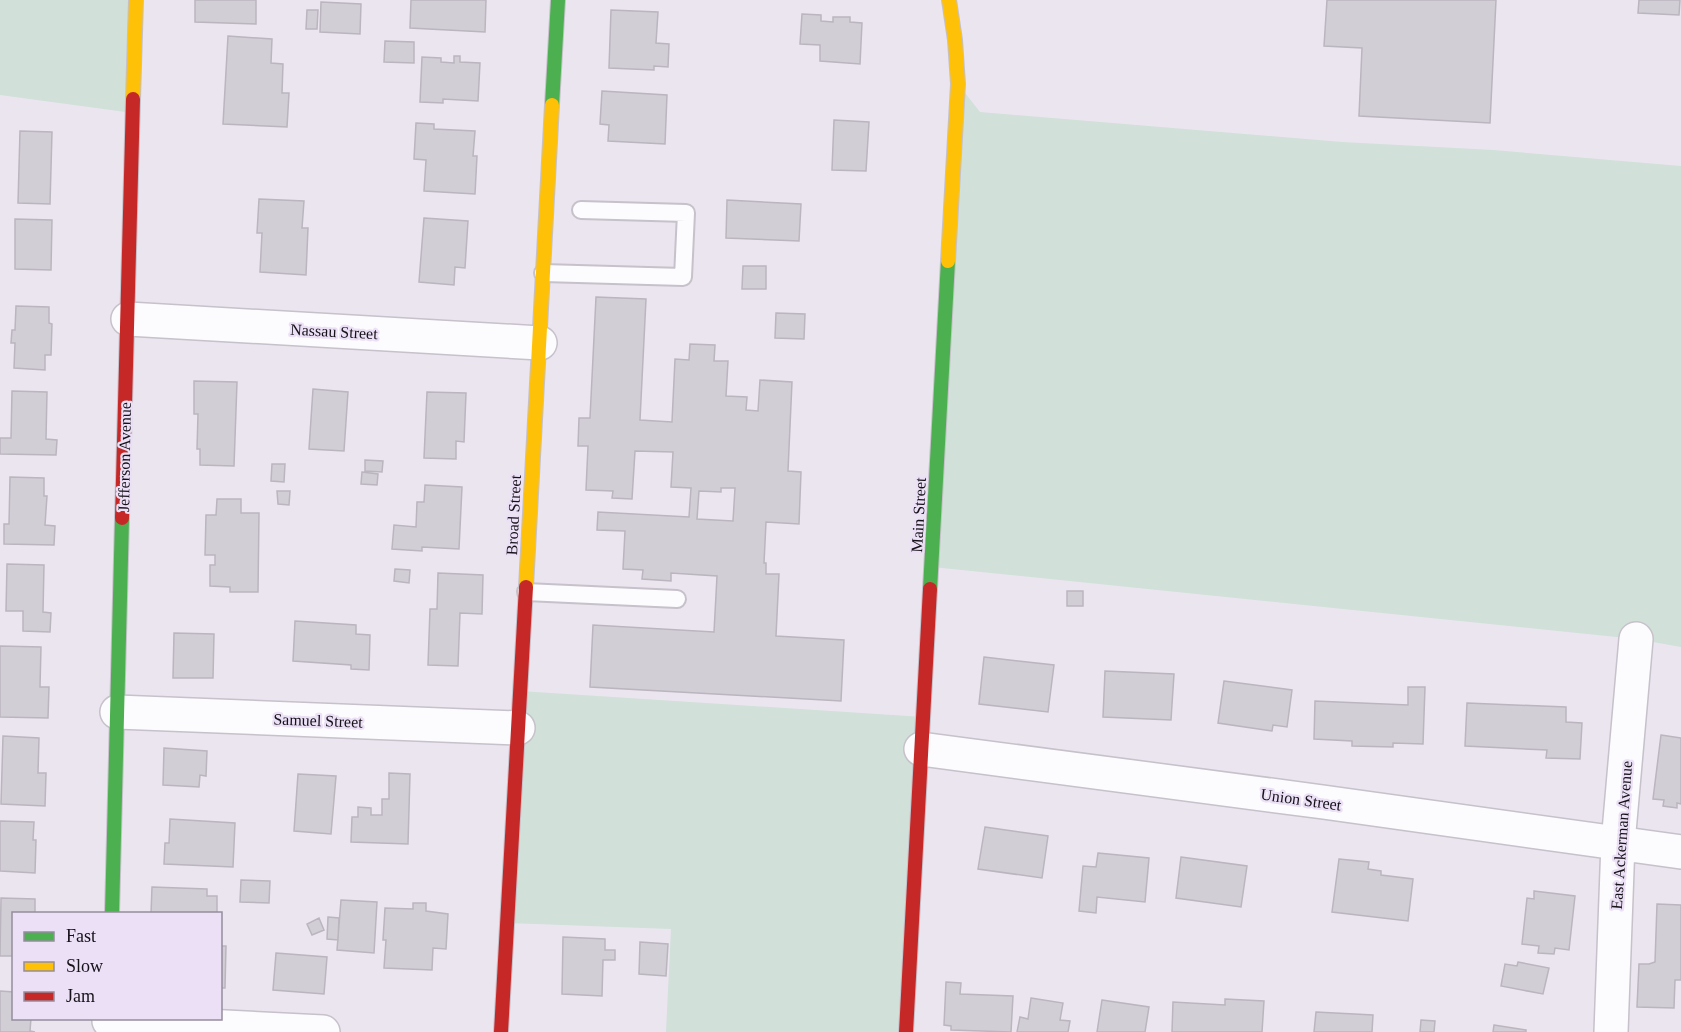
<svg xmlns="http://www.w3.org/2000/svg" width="1681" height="1032" font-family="'Times New Roman',serif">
  <rect width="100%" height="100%" fill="#ebe5f0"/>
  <path fill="#d1e0d8" d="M0 0H136L133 113 0 95Z
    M958 84 980 112 1342 142 1493 150 1681 166V647L1636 639 932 567Z
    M520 691 923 717 906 1032H666L671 929 507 923Z"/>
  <path fill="#d2ced6" stroke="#bab5be" stroke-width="1.5" fill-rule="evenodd" d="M195 0H256V24L195 22Z
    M411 0H486L485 32 410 28Z
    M1327 0H1496L1490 123 1359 116 1362 48 1324 46Z
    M1639 0H1680L1679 15 1638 13Z
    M321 2 361 4 360 34 320 32Z
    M307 10H318L317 29H306Z
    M611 10 658 12 656 43 669 44 668 67 654 66V70L609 68Z
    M802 14 821 15V21L833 22V17H850V22L862 23 860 64 820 61V45L800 44Z
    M228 36 272 39 271 63 283 64 282 93H289L287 127 223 124Z
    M385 41 414 42V63L384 62Z
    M454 56H460V62L480 63 478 101 443 99V103L420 102 422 57 441 58V62L454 63Z
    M602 91 667 95 665 144 608 141 609 125 600 124Z
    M834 120 869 122 866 171 832 170Z
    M416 123 434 124V129L475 131 473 156H477L475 194 424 191 426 160 414 159Z
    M20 131 52 132 50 204 18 203Z
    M259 199 304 201 302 228H308L306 275 260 272 262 233H257Z
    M727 200 801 204 799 241 726 238Z
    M424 218 468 221 465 268 455 267 454 285 419 282Z
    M15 219 52 220 51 270 15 269Z
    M743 266H766V289H742Z
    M596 297 646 299 640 420 672 422 675 359 689 360 690 344 715 345 714 361H728L726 396 747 397 746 410 758 411 760 380 792 382 788 471 801 472 799 524 766 522 764 563H766V574H779L776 636 844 640 841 701 590 687 593 625 714 632 717 576 671 573V581L642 579 643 570 623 569 625 531 597 530 598 512 689 517 691 488 671 487 673 452 635 451 632 499 612 498 613 491 586 490 588 446H578L579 418H590ZM721 488H735L733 521 697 519 699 491 721 492Z
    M16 306 49 307V323L52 324 51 355H45V370L14 368 15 343H11L12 330H15Z
    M776 313 805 314 804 339 775 338Z
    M194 381 237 382 234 466 200 465V449H197L198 414H194Z
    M313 389 348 392 344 451 309 449Z
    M12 391 47 392 46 439 57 440 56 455 0 454V438H11Z
    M427 392 466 393 464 442 456 441V459L424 458Z
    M365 460 383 461 382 472 365 471Z
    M272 464H285L284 482 271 481Z
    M362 472 378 474 377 485 361 484Z
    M10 477 44 478V496H47L45 525 55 526 54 545 4 544V524H9Z
    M425 485 462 487 459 549 422 547V551L392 549 394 525 416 527 417 502H424Z
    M277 491H290L289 505 278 504Z
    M217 499H241V513H259L258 592H230V587L210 586V565H215V555H205L206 515H216Z
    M7 564 44 565 43 612 51 613 50 632 23 631V611H6Z
    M395 569 410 570 409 583 394 581Z
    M438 573 483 575 482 614 460 613 458 666 428 665 430 609H437Z
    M1067 591H1083V606H1067Z
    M295 621 356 625V634L370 635 369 670 351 669V665L293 661Z
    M174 633 214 634 213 678H173Z
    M0 646 41 647 40 687H49L48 718 0 717Z
    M984 657 1054 665 1048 712 979 704Z
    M1105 671 1174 674 1171 720 1103 717Z
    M1224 681 1292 690 1287 727 1273 725 1272 731 1218 723Z
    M1408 687H1425L1423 744 1393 743V747L1352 746V741L1314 739 1315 701 1408 705Z
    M1467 703 1566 707V722L1582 723 1580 759 1546 758 1547 750 1465 746Z
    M1661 735 1681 738V804L1677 803V808L1663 806 1664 800 1653 799Z
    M3 736 39 738 38 773H46L45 806 1 804Z
    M164 748 207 751 206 776 200 775 199 787 163 785Z
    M389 773 410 774 408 844 351 842 352 817H358V807L371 808V815H382V799H389Z
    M298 774 336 776 331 834 294 831Z
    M170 819 235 823 233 867 164 864 165 843H169Z
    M0 821 34 822 33 840H36L35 873 0 871Z
    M985 827 1048 836 1042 878 978 869Z
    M1098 853 1149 858 1145 902 1097 897 1096 913 1079 911 1083 866 1096 867Z
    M1181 857 1247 866 1241 907 1176 898Z
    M1339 859 1369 862 1368 869 1381 871V875L1413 879 1408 921 1332 912Z
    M241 880 270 881 269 903 240 902Z
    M152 887 207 889V896H217V914H151Z
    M1534 891 1575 896 1569 950 1555 948 1554 954 1538 953 1539 946 1522 944 1527 898 1534 899Z
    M1 898 35 899V914H14V956H0Z
    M341 900 377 902 374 953 337 950Z
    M413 903H426V911L448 914 446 949 433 948 432 970 384 968 386 940H383L385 908 413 909Z
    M1657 904 1681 905V980H1675L1674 1008 1637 1007 1639 964H1649L1655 962Z
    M328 917 339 918 338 940 327 939Z
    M319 918 324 930 312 935 307 924Z
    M563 937 605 939V950H615V960H603L602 996 562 994Z
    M640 942 668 944 666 976 639 974Z
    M220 946H226L225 988H220Z
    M276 953 327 957 324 994 273 990Z
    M1518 962 1549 968 1543 994 1501 986 1505 964 1517 966Z
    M946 982 961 983 960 994 1013 996 1011 1032 951 1030V1026L944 1025Z
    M0 991 14 992V1018H31L30 1031 35 1032H0Z
    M1031 998 1063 1003 1060 1020 1070 1021 1068 1032H1017L1020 1017 1028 1019Z
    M1225 999 1264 1001 1262 1032H1172L1173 1002 1225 1005Z
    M1102 1000 1149 1007 1145 1032H1097Z
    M1316 1012 1373 1015 1372 1032H1314Z
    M1421 1020 1435 1021 1434 1032H1420Z
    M1494 1025 1526 1030V1032H1493Z"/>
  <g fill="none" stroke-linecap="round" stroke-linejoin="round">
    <g stroke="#c6c1ca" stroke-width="20">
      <path id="lane" d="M543 273 683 277 686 213 581 210
        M526 592 677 599"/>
    </g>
    <g stroke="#c6c1ca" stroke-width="36">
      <path id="street" d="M128 319 540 343
        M117 712 518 728
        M921 749 1323 802 1681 852
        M109 1021 323 1032
        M1611 1032 1618 843 1636 639"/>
    </g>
    <g stroke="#c6c1ca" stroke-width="16">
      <path id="fast" d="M552 105 558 0
        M930 589 948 261
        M112 914 122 518"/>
    </g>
    <g stroke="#c6c1ca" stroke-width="16">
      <path id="slow" d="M133 99 136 0
        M948 261 958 84 955 40 949 0
        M526 587 552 105"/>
    </g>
    <g stroke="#c6c1ca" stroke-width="16">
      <path id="jam" d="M122 518 133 99
        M501 1032 526 587
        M906 1032 930 589"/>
    </g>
    <use href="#lane" stroke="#fcfbfd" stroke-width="16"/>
    <use href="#street" stroke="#fcfbfd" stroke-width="33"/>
    <use href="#fast" stroke="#4caf50" stroke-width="14"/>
    <use href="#slow" stroke="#ffc107" stroke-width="14"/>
    <use href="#jam" stroke="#c62828" stroke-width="14"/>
  </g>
  <g text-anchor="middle" stroke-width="4.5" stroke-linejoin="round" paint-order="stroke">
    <g font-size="16" fill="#151118" stroke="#ebe0f5">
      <text transform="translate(334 331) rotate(3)" y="6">Nassau Street</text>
      <text transform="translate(124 457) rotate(-89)" y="6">Jefferson Avenue</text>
      <text transform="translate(513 515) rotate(-87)" y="6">Broad Street</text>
      <text transform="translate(918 515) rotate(-87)" y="6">Main Street</text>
      <text transform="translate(318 720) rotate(2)" y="6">Samuel Street</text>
      <text transform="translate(1301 799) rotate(8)" y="6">Union Street</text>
      <text transform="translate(1621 835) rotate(-86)" y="6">East Ackerman Avenue</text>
    </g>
  </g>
  <rect x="12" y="912" width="210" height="108" fill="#ebe0f5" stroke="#958d9d" stroke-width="1.5"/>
  <rect x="24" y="932" width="30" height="9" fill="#4caf50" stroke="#958d9d" stroke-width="1.5"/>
  <text x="66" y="942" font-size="18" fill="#151118">Fast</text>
  <rect x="24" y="962" width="30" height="9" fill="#ffc107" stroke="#958d9d" stroke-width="1.5"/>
  <text x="66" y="972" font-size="18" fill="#151118">Slow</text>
  <rect x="24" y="992" width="30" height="9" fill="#c62828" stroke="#958d9d" stroke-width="1.5"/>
  <text x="66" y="1002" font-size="18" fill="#151118">Jam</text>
</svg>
